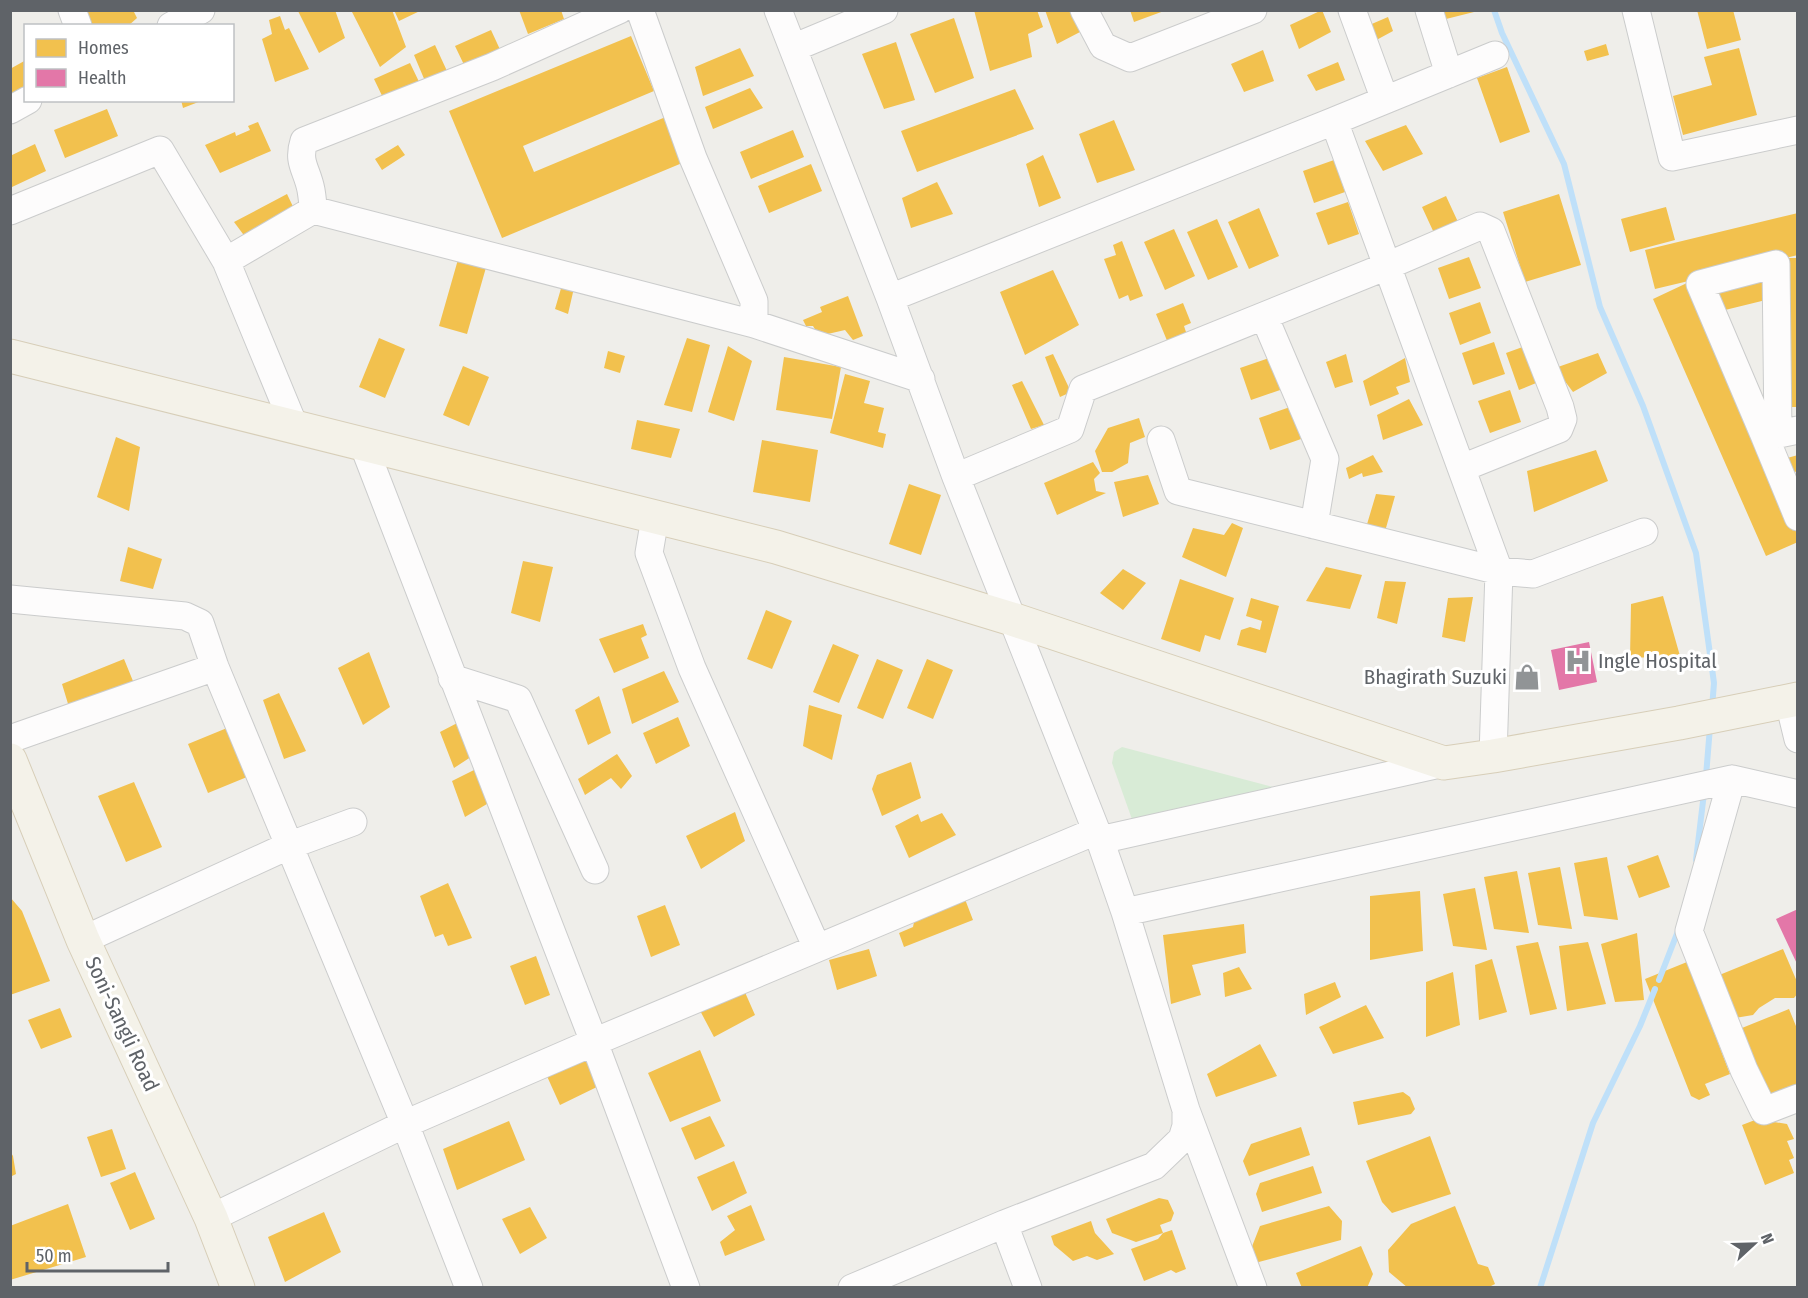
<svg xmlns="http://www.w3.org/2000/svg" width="1808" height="1298" font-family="'Fira Sans Condensed',sans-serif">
  <rect width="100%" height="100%" fill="#efeeea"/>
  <path fill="#d8ebd6" d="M1122 747 1299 794 1134 825 1112 763 1114 752Z"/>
  <path fill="#f2c14e" d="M82 10H133L137 18 128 26H92Z
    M335 10 345 38 319 53 298 11Z
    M351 10H392L406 47 380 67Z
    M394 10H422L399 21Z
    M519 10H561L564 19 528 34Z
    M974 10H1037L1043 27 1028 34 1032 57 990 71Z
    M1045 10H1072L1080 32 1057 44Z
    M1130 10H1164V11L1134 22Z
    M1322 10 1331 32 1299 49 1290 25Z
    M1438 10H1478V11L1442 20Z
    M1697 10H1733L1741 40 1707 49Z
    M280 16 285 30 289 28 309 69 275 82 262 39 272 34 269 20Z
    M1388 17 1393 31 1369 44 1367 26Z
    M954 18 974 78 935 93 910 34Z
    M491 30 503 56 467 71 455 46Z
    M631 36 654 91 523 146 534 172 668 116 687 161 502 238 449 111Z
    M896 42 915 100 884 109 862 54Z
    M1606 44 1609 55 1587 61 1584 51Z
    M435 45 447 71 425 81 414 55Z
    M740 48 754 76 703 96 695 67Z
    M1739 48 1757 115 1683 135 1673 96 1712 85 1704 57Z
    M1263 50 1274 81 1244 92 1231 64Z
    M26 60V93L10 101V69Z
    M1338 62 1345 80 1316 91 1307 75Z
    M410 63 422 88 386 104 374 79Z
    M1507 67 1530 132 1500 143 1477 78Z
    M750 88 763 108 713 129 705 107Z
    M1015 89 1034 129 917 172 901 131Z
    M181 100H201V101L183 108Z
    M107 109 118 136 65 158 54 130Z
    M1114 120 1135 170 1097 183 1079 134Z
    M258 122 271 151 220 173 205 145 235 132 236 136 250 130 248 126Z
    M1406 125 1423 154 1383 171 1365 141Z
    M793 130 804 157 751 179 740 152Z
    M35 144 46 171 12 187 10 156Z
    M398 145 405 155 382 170 375 159Z
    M1043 155 1061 198 1039 207 1026 164Z
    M1334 160 1345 192 1314 203 1303 171Z
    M811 164 822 191 769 213 758 186Z
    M937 182 953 214 911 228 902 198Z
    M287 194 297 215 249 242 234 222Z
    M1559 194 1581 265 1525 282 1503 212Z
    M1446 196 1458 222 1434 233 1422 207Z
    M1348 202 1359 234 1328 245 1316 213Z
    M1666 207 1675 240 1630 252 1621 219Z
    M1259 208 1279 256 1249 269 1228 222Z
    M1798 213V255L1655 289 1645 250Z
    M1217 219 1238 267 1208 280 1187 232Z
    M1174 229 1195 276 1165 290 1144 242Z
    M1122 241 1143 296 1130 301 1128 295 1119 299 1104 259 1116 255 1113 245Z
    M459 256 487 264 467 334 439 326Z
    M1469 257 1481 288 1449 299 1438 268Z
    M1786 258H1798V407H1787Z
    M1053 270 1079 325 1025 355 1000 292Z
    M1768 274 1774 298 1721 311 1716 287Z
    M1687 283 1798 534V542L1766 556 1653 299Z
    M562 285 574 288 568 314 555 309Z
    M848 296 863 336 853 340 845 330 819 336 813 326H806L803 320 822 312 820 307Z
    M1480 302 1491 333 1460 345 1449 313Z
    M1183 303 1191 323 1184 326 1187 335 1168 343 1156 314Z
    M379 338 405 349 385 398 359 387Z
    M687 338 710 345 692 412 664 405Z
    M1494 342 1505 374 1473 385 1462 353Z
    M1528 345 1541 381 1519 390 1506 353Z
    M728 346 752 361 734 421 708 412Z
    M608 351 625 356 620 373 604 368Z
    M1598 353 1607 373 1573 392 1555 368Z
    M1053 354 1071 392 1060 397 1045 357Z
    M1346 354 1353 382 1335 388 1326 362Z
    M784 357 841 367 832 419 776 410Z
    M1272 357 1283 389 1251 400 1240 368Z
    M1405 358 1410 382 1396 387 1399 394 1370 406 1363 381Z
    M463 366 489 377 469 426 443 415Z
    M845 374 870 381 864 403 884 408 878 432 886 434 883 448 830 433Z
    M1022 381 1044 425 1031 429 1012 385Z
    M1510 390 1521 422 1490 433 1478 401Z
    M1409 399 1423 425 1383 440 1377 415Z
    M1290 407 1301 439 1270 450 1259 418Z
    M1139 418 1145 437 1130 443 1128 463 1112 472H1102L1095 451 1108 428Z
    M637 420 680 429 671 458 631 449Z
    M116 437 140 447 129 511 97 497Z
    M762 440 818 450 810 502 753 492Z
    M1596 450 1608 481 1534 512 1527 471Z
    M1373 455 1383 472 1363 477 1362 473 1349 479 1346 468Z
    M1798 455V471L1785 475 1780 460Z
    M1093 462 1100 473 1094 479 1096 491 1106 493 1057 515 1044 483Z
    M1148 475 1159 504 1123 517 1114 482Z
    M909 484 941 495 921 555 889 544Z
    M1376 494 1395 496 1384 535 1365 531Z
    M1232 523 1243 528 1226 577 1182 557 1193 528 1224 535Z
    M128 547 162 559 153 589 120 581Z
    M523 561 553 567 540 622 511 613Z
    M1326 567 1362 575 1350 609 1306 601Z
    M1123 569 1146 583 1123 610 1100 593Z
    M1180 579 1234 598 1220 640 1205 635 1200 652 1161 639Z
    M1385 581 1406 582 1397 624 1377 618Z
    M1663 596 1680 656 1630 658 1631 604Z
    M1473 597 1465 642 1442 637 1448 598Z
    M1251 598 1279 606 1266 653 1237 645 1241 630 1250 627 1260 630 1262 621 1246 616Z
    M766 610 792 621 772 669 747 659Z
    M643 624 647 635 641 638 649 658 614 673 599 639Z
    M833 644 859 655 839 703 813 692Z
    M369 652 390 707 363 725 338 668Z
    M124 659 135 686 72 717 62 684Z
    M877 659 903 670 883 719 857 708Z
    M927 659 953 670 933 719 907 708Z
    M664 671 679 702 632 724 622 689Z
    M279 693 306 751 284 759 263 700Z
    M599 696 611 733 588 745 575 710Z
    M809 705 842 715 832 760 803 746Z
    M678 717 690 746 656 764 643 733Z
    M463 720 480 751 454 768 440 732Z
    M227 728 247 777 208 793 188 744Z
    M617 754 632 776 621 789 611 778 585 795 578 779Z
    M911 762 921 798 882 816 872 789 877 775Z
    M474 770 492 801 465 817 452 781Z
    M134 782 162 847 126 862 98 796Z
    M735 812 745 841 701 869 686 836Z
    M942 813 956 835 909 858 895 826 918 814 921 822Z
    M1658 855 1670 887 1639 898 1627 866Z
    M1607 857 1618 920 1584 916 1574 863Z
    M1560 867 1572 929 1538 925 1528 873Z
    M1517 871 1529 933 1494 929 1484 877Z
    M448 883 472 938 448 946 443 934 435 937 420 896Z
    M1475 888 1487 950 1453 946 1443 894Z
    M1420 891 1423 951 1370 960V896Z
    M963 894 973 920 904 947 899 933 913 927 916 912Z
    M10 897 22 911 50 981 10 995Z
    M665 905 680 945 651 957 637 916Z
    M1244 924 1246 953 1192 965 1201 995 1171 1004 1163 935Z
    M1637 933 1644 1000 1615 1002 1601 944Z
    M1538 942 1557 1009 1530 1015 1516 946Z
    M1588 942 1606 1004 1567 1011 1559 946Z
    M869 949 877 976 837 990 829 960Z
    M1783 949 1798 984V993L1794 998H1775L1759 1008 1753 1015 1729 1019 1712 978Z
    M536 956 550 995 525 1005 510 966Z
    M1492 959 1507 1012 1479 1020 1475 965Z
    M1687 962 1730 1074 1705 1084 1710 1095 1699 1100 1691 1096 1645 979Z
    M1239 967 1252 989 1225 997 1223 973Z
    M1453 972 1460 1025 1426 1037V982Z
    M740 981 755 1015 714 1037 696 1003Z
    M1335 982 1341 997 1306 1015 1304 994Z
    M1366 1005 1384 1038 1333 1054 1319 1027Z
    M60 1008 72 1037 41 1049 28 1020Z
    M1789 1009 1798 1031V1092L1766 1105 1737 1030Z
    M1260 1044 1277 1076 1216 1097 1207 1074Z
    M700 1050 721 1101 670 1122 648 1073Z
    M587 1054 601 1085 560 1105 546 1074Z
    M1403 1092 1410 1097 1415 1109 1411 1114 1358 1125 1353 1102Z
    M1768 1115 1774 1122 1787 1124 1794 1139 1787 1141 1794 1158 1789 1160 1794 1173 1765 1185 1742 1125Z
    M710 1116 725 1146 695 1160 681 1128Z
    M509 1121 525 1160 457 1190 443 1149Z
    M1301 1127 1310 1155 1249 1176 1243 1161 1251 1144Z
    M112 1129 126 1169 101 1177 87 1137Z
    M1430 1136 1451 1194 1392 1213 1382 1202 1366 1161Z
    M10 1151 13 1156 16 1174 10 1177Z
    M734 1161 747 1193 712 1211 697 1177Z
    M1313 1166 1322 1193 1262 1212 1256 1194 1260 1183Z
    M135 1172 155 1219 130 1230 110 1183Z
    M1159 1198 1168 1200 1174 1213 1171 1221 1160 1225 1163 1233 1136 1242 1112 1233 1106 1219Z
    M68 1204 86 1257 10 1280V1226Z
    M751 1205 765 1240 725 1256 720 1242 735 1230 727 1216Z
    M1329 1206 1342 1221 1341 1240 1255 1263 1251 1249 1260 1226Z
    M1455 1206 1478 1264 1488 1267 1495 1284 1487 1288H1408L1389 1272 1388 1250 1411 1224Z
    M530 1207 547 1238 520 1254 502 1219Z
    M324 1212 341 1252 285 1282 268 1237Z
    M1091 1221 1095 1233 1114 1254 1097 1260 1087 1256 1073 1261 1054 1245 1051 1236Z
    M1172 1230 1186 1269 1176 1273 1171 1270 1144 1281 1131 1249 1158 1239 1163 1233Z
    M1361 1246 1373 1274 1367 1288H1302L1296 1273Z"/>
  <path fill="#e377a8" d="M1589 642 1597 682 1559 690 1551 650Z
    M1798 909V966L1776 919Z"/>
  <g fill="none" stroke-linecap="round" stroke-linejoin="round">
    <path stroke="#bfe0f9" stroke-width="6" d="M1494 10 1502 33 1564 164 1600 307 1643 406 1696 553 1714 683 1712 708
      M1706 776 1710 727
      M1696 860 1704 793
      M1659 980 1678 931
      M1540 1288 1593 1123 1640 1026 1655 989"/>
    <g stroke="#cbcccc" stroke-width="29">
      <path id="minor" d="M72 10 78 26
        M640 10 693 158 754 301V324
        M778 10 890 298 956 477 1100 840 1125 912 1186 1110 1253 1288
        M1084 10 1103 46 1130 58 1253 10
        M1352 10 1385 100
        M1429 10 1449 74
        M1636 10 1672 157 1798 130
        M171 26 201 10
        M793 48 884 10
        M10 110 28 100
        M1334 121 1495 55
        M313 210C313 203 312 196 311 190 307 169 297 163 304 141L492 67 619 10
        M10 211 160 150 226 261
        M890 298 1334 121 1499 571 1493 756
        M1264 316 1325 459 1314 525
        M295 428 226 261 313 210 754 324 921 379
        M1778 434 1776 264 1700 284 1765 437 1798 430
        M1765 437 1798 517
        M1161 440 1178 491 1499 571 1533 574 1644 532
        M363 444 594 1042 686 1288
        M956 477 1070 429 1083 389 1387 266 1480 226 1491 231 1560 407 1563 419 1559 429 1462 468
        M655 518 649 553 692 668 817 948
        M10 599 185 616 200 623 215 667 405 1124 469 1288
        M452 678 518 699 595 870
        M1789 702 1798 739
        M10 739 215 667
        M1732 779 1689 931 1744 1070 1764 1111 1798 1098
        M1100 840 1444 763
        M1125 912 1732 779 1798 794
        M83 940 288 846 353 822
        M211 1218 405 1124 594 1042 1096 831
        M1004 1224 1028 1288
        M852 1288 1004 1224 1154 1166 1182 1139 1186 1126V1110"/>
    </g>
    <g stroke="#d7ceb8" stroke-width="35">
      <path id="major" d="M10 356 776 547 1012 619 1444 763 1493 756 1679 723 1798 699
        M10 760 83 940 211 1218 238 1288"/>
    </g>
    <use href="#minor" stroke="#fdfcfc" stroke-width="27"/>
    <use href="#major" stroke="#f4f2e9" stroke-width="33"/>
  </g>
  <defs>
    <g id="hospital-bare" transform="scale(2.07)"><path d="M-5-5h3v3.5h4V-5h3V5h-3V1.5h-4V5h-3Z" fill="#919496" stroke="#fff" stroke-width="2.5" paint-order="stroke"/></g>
    <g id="shop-bare" transform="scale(2.07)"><path d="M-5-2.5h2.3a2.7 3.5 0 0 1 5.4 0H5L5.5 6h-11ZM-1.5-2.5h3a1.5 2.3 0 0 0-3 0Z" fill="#919496" stroke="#fff" stroke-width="2.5" paint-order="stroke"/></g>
  </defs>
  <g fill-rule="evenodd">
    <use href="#hospital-bare" x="1578" y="661"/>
    <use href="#shop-bare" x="1527" y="677"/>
  </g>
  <g text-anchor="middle" stroke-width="6" stroke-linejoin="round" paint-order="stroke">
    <g font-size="21" fill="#5f6368" stroke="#fff" text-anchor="start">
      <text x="1598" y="668">Ingle Hospital</text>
      <text x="1507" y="684" text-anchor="end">Bhagirath Suzuki</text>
    </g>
    <g font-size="21" fill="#5f6368" stroke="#fff">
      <text transform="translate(122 1024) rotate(65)" y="7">Soni-Sangli Road</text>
    </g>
  </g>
  <rect width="1808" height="1298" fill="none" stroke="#5f6368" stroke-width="24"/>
  <rect x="24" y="24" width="210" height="78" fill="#ffffff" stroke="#bfc1c3" stroke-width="1.5"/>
  <rect x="36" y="39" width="30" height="18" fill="#f2c14e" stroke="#bfc1c3" stroke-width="1.5"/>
  <text x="78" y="54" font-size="18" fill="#5f6368">Homes</text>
  <rect x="36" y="69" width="30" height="18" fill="#e377a8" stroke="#bfc1c3" stroke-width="1.5"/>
  <text x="78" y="84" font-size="18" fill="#5f6368">Health</text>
  <g transform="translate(1754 1244) rotate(68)" stroke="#ffffff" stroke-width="4.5" paint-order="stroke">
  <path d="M0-4.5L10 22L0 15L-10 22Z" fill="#5f6368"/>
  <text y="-9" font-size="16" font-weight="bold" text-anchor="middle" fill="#5f6368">N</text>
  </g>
  <path d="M27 1262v9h141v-9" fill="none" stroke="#5f6368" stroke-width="3"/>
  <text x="36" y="1262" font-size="18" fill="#5f6368" stroke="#ffffff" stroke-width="4.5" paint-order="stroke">50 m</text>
</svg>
